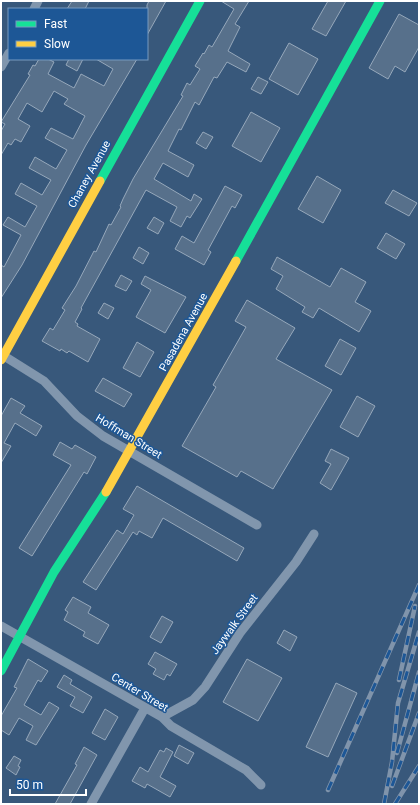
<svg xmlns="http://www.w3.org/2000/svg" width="420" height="805" font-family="Roboto,sans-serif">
  <rect width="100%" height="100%" fill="#38587b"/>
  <path fill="#57708b" stroke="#96a8bb" d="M72 1H89L85 9H67Z
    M149 1H166L147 35V5Z
    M221 1H249L235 24 240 27 228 51 250 64 246 72 227 62 217 78 214 77 199 105 195 102 181 130 179 129 168 151 194 165 188 177 163 163 154 179 191 201 194 194 202 199 190 218 187 216 181 227 170 221 177 207 146 190 81 308 82 309 75 322 78 324 77 326 100 339 88 362 69 351 67 353 61 349 60 351 42 341 50 328 53 330 65 310 62 308 76 286 94 251 96 252 109 224 111 225 121 207 120 206 123 199 133 179 183 96 181 95 187 83 190 85 200 69 195 66 203 53 204 54 209 45 212 47 234 9Z
    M328 1H346L326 36 312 29Z
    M399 14 419 25V47L405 72 395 66 388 79 369 68Z
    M289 43 318 59 298 95 269 79Z
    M39 59H48L54 62 48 74 74 88 81 74 104 86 113 69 96 59H137L86 145 22 265 1 298V265L4 267 21 235 3 225 8 217 25 227 37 206 15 194 21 183 42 195 51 180 29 168 35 157 56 169 67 150 45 138 51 128 73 139 85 116 64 104 68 99 54 91 42 112 27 103 18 119 30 126 21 142 15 139 11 145 8 143 1 155V131L5 124 1 122 30 75 28 74 33 65 35 66Z
    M69 59H83L77 71 66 65Z
    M258 77 268 82 261 94 251 89Z
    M251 112 280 128 261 162 232 146Z
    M203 132 213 137 206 149 196 143Z
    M317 176 341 190 323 223 298 209Z
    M225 186 242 195 235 208 232 206 208 250 211 252 204 265 175 249 182 236 194 243Z
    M393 190 417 203 409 216 385 203Z
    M154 217 164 223 158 234 147 228Z
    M386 233 405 244 396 259 377 248Z
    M139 247 149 253 143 264 133 258Z
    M277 257 330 287 341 268 366 282 355 302 371 311 359 332 319 308 313 318 302 312 305 307 276 289 283 276 271 269Z
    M121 275 132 281 126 291 115 286Z
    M145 276 186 297 165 333 136 317 151 290 141 284Z
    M247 300 295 328 276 359 332 390 273 489 241 471 237 477 182 446 216 387 213 385 246 327 235 321Z
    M104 303 114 308 108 319 98 313Z
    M340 339 356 348 341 375 325 366Z
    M137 342 154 352 140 377 123 368Z
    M103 378 132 394 124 407 95 391Z
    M357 396 375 406 358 437 340 427Z
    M11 398 25 406 20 413 42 426 36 436 15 423 4 443 11 446 1 463V416Z
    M60 442 72 449 75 445 96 457 87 474 84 472 32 556 19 548 71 465 53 455Z
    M331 449 349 458 331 490 320 483 331 464 325 461Z
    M137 486 244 548 237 561 163 518 152 538 139 531 137 535 133 532 96 590 83 582 117 530 123 534 134 515 123 509Z
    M73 597 91 607 88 613 109 625 98 644 83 636 85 632 64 620 68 612 65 610Z
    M162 616 173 622 161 643 150 637Z
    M284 630 297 637 290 651 277 643Z
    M155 652 177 664 170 676 167 674 164 680 153 674 156 669 148 664Z
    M28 659 48 671 41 682 38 680 24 705 41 715 49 702 59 708 36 745 26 740 33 726 19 718 9 735 1 730V716L17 688 14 687Z
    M247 659 282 678 258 721 223 702Z
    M64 675 72 680 70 684 92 697 83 713 70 706 75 697 57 687Z
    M336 683 357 693 328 757 306 747Z
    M105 709 118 717 105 740 92 733Z
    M179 745 194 753 188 764 174 756Z
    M84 747 97 755 70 804H55L77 765 75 764Z
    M166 748 173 752 160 777 176 786 170 797 147 784 145 788 132 781 140 767 148 772 160 750 164 752Z
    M14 756 21 760 18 766 20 767 16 775 6 768Z"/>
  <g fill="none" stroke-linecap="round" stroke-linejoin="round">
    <path stroke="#8196ad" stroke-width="9" d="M34 9 38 1
      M1 67 9 53
      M1 354 44 381 77 416 103 436 257 525
      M1 626 162 717 171 726 246 770 261 785
      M162 717 193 700 205 687 240 633 296 562 314 534
      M91 804 145 708"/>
    <path stroke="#16e098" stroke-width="9" d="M100 181 200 1
      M236 261 380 1
      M1 671 54 572 106 492"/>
    <path stroke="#ffcf43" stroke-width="9" d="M1 360 100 181
      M106 492 236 261"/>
    <g stroke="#8094ab" stroke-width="4.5">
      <path id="rail" d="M399 680 415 606
        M397 753 419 672
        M392 786 419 713
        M328 790 419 585
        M384 804 392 762 398 703 419 632
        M395 804 419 766"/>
    </g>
    <use href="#rail" stroke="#1d5796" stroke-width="3" stroke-dasharray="9" stroke-linecap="butt"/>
  </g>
  <g text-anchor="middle" stroke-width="3" stroke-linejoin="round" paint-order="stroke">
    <g font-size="11" fill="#fff" stroke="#1d5796">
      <text transform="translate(89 174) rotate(-61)" y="4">Chaney Avenue</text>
      <text transform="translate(183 332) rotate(-61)" y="4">Pasadena Avenue</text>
      <text transform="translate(129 436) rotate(31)" y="4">Hoffman Street</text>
      <text transform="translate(234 624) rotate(-54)" y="4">Jaywalk Street</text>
      <text transform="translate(140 692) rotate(31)" y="4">Center Street</text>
    </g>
  </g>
  <rect width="420" height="805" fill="none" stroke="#ffffff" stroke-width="4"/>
  <rect x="8" y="8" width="140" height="52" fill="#1d5796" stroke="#779ac0"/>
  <rect x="16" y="21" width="20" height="6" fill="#16e098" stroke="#779ac0"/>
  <text x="44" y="28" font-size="12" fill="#ffffff">Fast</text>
  <rect x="16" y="41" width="20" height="6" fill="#ffcf43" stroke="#779ac0"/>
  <text x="44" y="48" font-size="12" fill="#ffffff">Slow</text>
  <path d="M10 789v6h76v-6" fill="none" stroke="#ffffff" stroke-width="2"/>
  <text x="16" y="789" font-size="12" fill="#ffffff" stroke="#1d5796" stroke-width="3" paint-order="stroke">50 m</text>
</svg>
